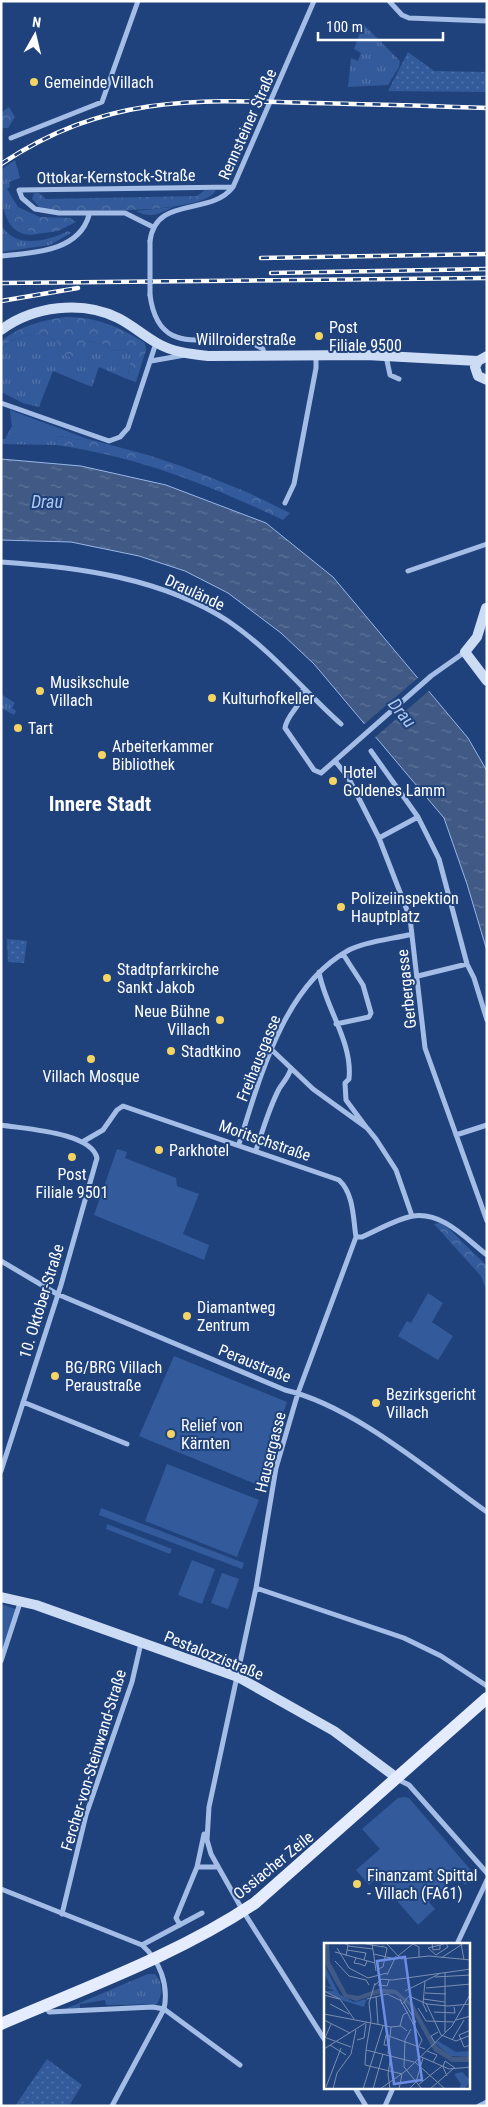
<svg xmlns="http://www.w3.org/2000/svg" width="488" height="2107" font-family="'Roboto Condensed',sans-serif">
  <defs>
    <pattern id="grass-tufts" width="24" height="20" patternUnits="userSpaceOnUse" patternTransform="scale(1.25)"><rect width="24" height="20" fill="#335a9a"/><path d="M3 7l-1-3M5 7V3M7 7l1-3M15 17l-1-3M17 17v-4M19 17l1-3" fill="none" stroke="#5273a9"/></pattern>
    <pattern id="forest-crowns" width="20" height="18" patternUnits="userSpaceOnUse" patternTransform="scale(1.25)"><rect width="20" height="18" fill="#335a9a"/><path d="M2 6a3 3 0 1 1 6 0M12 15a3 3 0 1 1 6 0" fill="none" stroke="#5273a9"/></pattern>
    <pattern id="garden-dots" width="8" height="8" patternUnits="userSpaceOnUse" patternTransform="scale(1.25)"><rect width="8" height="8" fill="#335a9a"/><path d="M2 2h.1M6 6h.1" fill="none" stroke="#5273a9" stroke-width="1.8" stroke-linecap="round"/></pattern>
    <pattern id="water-ripples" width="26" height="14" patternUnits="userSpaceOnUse" patternTransform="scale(1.25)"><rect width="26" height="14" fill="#415a85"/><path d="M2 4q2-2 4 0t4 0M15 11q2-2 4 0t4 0" fill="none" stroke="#5e7397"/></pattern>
  </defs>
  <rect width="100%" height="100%" fill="#20427c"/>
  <path fill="url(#grass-tufts)" d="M363 24 400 61 399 67 388 85 348 87 351 58 358 61 361 53 354 49Z
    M15 160 20 178 9 182 10 187 7 189 18 207 14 221 28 230 30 235C0 233 1 195 1 170Z
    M173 207C159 214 151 219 136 211Z
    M1 224C14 250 48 241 68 231L71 233 50 245 1 252Z
    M39 332 58 341 63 355 86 341 102 344 115 351 123 349 132 354 127 379 99 367 92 387 53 371 39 407 23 403 1 392V349L10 341Z
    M10 410 60 436 57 438 56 445 1 444V439H5L12 426Z
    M1 694 15 703 12 708 16 711 14 715 1 708Z
    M148 1974H155C163 1983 163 1994 157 2004L106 2005 105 2000 80 2004V2008L63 2010Z"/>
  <path fill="url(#forest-crowns)" d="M9 107 15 117 8 128H3L1 137V113Z
    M205 190H216C204 215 78 211 50 210L39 207 32 199 34 193H39L46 199 197 196Z
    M18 207 40 217 70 218 76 222 58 231 30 235 28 230 18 229 14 221Z
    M66 317C97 317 120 327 145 343L146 350 136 382 127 379 132 354 123 349 115 351 102 344 86 341 73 358 63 355 57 341 39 332 10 341 1 349V341C21 326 42 320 66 317Z
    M60 436 80 440 88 439 148 455 184 467 247 492 290 513 283 520C207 484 139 457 56 445L57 438Z
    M439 1223 445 1225 487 1266V1292L481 1276 434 1224Z"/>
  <path fill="#335a9a" d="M10 410 88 439 86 441 60 436 57 438 9 433 12 426Z
    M117 1149 127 1152 125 1158 176 1178 177 1186 199 1194 183 1234 209 1245 204 1260 94 1215Z
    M428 1293 443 1303 432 1322 453 1336 438 1360 398 1336 407 1321 411 1323Z
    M174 1356 287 1402 268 1457 265 1488 139 1436Z
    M167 1464 259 1500 237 1557 145 1521Z
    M101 1508 244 1563 242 1569 99 1515Z
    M107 1524 172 1549 170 1554 106 1529Z
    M192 1560 215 1569 202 1604 178 1595Z
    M222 1573 239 1579 228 1609 211 1603Z
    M1 1604 18 1610 1 1661Z
    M404 1797 409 1798 475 1875 465 1885 457 1877 429 1902 435 1909 418 1925 377 1878 369 1885 356 1870 380 1849 362 1829 398 1798Z"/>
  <path fill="url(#garden-dots)" d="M408 52 434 71 487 72V92L388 91Z
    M7 939 27 941 24 963 8 962Z
    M47 2059 82 2085 69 2106H15Z"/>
  <path fill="url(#water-ripples)" stroke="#97b6e8" d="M1 459 81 466 166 485 266 523 333 577 468 738 487 771V951L467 884 444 818 314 664 281 633 228 593 185 571 139 556 71 542 1 540Z"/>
  <path fill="#20427c" d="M420 676 431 689 373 739 362 726Z"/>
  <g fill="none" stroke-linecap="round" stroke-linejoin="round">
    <path stroke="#a3bde6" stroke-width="5" d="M389 1 402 15 409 18 487 21
      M11 138 102 102 138 1
      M153 227 125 213H59L35 209 22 198 19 190 233 187
      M150 241C156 195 210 217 233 187L314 1
      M1 256C32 253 79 252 89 215
      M150 295C160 370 223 322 263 349L264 356
      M386 356 390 375 399 379
      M151 361 185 355
      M1 403 109 441 120 437 128 428 156 343
      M285 503 294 484 316 368V355
      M1 562C78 567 162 578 228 621 271 650 303 690 341 724
      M408 571 487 544
      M303 690C303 706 287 713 285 728L314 770 321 773 431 676 465 652
      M371 751 418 817 439 859 467 964 474 978 487 1020
      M335 761 348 777 379 838 410 918 425 1048 487 1221
      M379 838 418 817
      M319 972C325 1007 353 1042 349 1079L345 1083 346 1100 366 1127
      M418 976 467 964
      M336 1024 369 1017 371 1013 363 985 343 954
      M272 1050 313 1089 367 1128 376 1139 396 1170 412 1216
      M1 1125C24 1129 91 1132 97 1158L61 1285 1 1471
      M456 1135 487 1125
      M84 1141 103 1130 117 1110 123 1106 339 1180C354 1194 353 1218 356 1237
      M239 1144C260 1078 283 986 349 950 367 941 393 939 412 934
      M256 1150C263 1130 269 1108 279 1089 283 1082 289 1077 291 1068
      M1 1261 57 1294 285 1390C354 1406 429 1471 487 1512
      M23 1402 127 1444
      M256 1588 404 1638 441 1656 487 1686
      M1 1661 20 1603
      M397 1779 409 1785 487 1873
      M197 1867H217
      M1 1889 142 1945C160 1961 169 1985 164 2009L112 2106
      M62 1914 86 1815 132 1682 141 1643
      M180 1925 176 1918 197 1867 204 1834
      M457 1944 487 1880
      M142 1945 202 1913
      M46 2006 49 2012 153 2007 164 2009 240 2065
      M326 2042 243 1911 211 1854 207 1840 209 1807 256 1588 276 1468 298 1393 356 1237H362C378 1230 396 1219 413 1216 443 1212 465 1238 487 1255
      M355 2088 366 2106
      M385 2106 393 2088
      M479 2106 487 2102"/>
    <path stroke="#cddcf5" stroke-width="10" d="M1 330C33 306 82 300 118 318 132 325 143 335 157 343 172 352 190 354 208 356L366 355 478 361
      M487 356 478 361 475 367 478 376 487 380
      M486 608 477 637 465 652 487 681
      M1 1597 36 1605 238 1677 334 1731 397 1778"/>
    <path stroke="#e4ecfd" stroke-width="12" d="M1 2024C87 1987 177 1955 255 1903L487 1698"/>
    <g stroke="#fff" stroke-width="4.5">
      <path id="rail" d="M1 164C106 95 192 99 312 103 370 104 428 106 487 108
        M261 258 487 254
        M271 273 487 269
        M1 283 487 278
        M1 301 78 288"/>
    </g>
    <use href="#rail" stroke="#20427c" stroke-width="2.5" stroke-dasharray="8" stroke-linecap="butt"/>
    <path stroke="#a3bde6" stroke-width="5" d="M150 241V295"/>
  </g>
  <g fill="#f3d464" stroke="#20427c" stroke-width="2">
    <circle cx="34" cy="82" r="5"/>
    <circle cx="319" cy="336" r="5"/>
    <circle cx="40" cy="691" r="5"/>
    <circle cx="212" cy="698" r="5"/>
    <circle cx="18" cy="728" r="5"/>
    <circle cx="102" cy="755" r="5"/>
    <circle cx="333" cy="781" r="5"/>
    <circle cx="341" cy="907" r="5"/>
    <circle cx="107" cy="978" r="5"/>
    <circle cx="220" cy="1020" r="5"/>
    <circle cx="171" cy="1051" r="5"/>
    <circle cx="91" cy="1059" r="5"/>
    <circle cx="159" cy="1150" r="5"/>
    <circle cx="72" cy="1157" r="5"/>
    <circle cx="187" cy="1316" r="5"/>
    <circle cx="55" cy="1376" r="5"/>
    <circle cx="376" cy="1403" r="5"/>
    <circle cx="171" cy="1434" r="5"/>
    <circle cx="357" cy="1884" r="5"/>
  </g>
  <g text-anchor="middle" stroke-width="4" stroke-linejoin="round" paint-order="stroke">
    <g font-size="16" fill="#fff" stroke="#20427c" text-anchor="start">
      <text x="44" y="88">Gemeinde Villach</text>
      <text x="329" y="333">Post<tspan x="329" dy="18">Filiale 9500</tspan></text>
      <text x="50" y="688">Musikschule<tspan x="50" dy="18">Villach</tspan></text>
      <text x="222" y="704">Kulturhofkeller</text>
      <text x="28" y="734">Tart</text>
      <text x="112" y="752">Arbeiterkammer<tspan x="112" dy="18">Bibliothek</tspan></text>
      <text x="343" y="778">Hotel<tspan x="343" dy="18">Goldenes Lamm</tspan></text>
      <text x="351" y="904">Polizeiinspektion<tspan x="351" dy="18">Hauptplatz</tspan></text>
      <text x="117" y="975">Stadtpfarrkirche<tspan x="117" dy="18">Sankt Jakob</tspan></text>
      <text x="210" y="1017" text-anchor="end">Neue Bühne<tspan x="210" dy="18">Villach</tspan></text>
      <text x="181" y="1057">Stadtkino</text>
      <text x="91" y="1082" text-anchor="middle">Villach Mosque</text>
      <text x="169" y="1156">Parkhotel</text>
      <text x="72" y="1180" text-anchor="middle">Post<tspan x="72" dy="18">Filiale 9501</tspan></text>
      <text x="197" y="1313">Diamantweg<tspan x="197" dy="18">Zentrum</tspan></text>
      <text x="65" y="1373">BG/BRG Villach<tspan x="65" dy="18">Peraustraße</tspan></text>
      <text x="386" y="1400">Bezirksgericht<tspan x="386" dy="18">Villach</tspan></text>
      <text x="181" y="1431">Relief von<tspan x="181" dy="18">Kärnten</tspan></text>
      <text x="367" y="1881">Finanzamt Spittal<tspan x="367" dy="18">- Villach (FA61)</tspan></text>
    </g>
    <g font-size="16" fill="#fff" stroke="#20427c">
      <text transform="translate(247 124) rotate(-66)" y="6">Rennsteiner Straße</text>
      <text transform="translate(116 176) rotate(-1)" y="6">Ottokar-Kernstock-Straße</text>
      <text x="246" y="345">Willroiderstraße</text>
      <text transform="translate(195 592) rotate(25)" y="6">Draulände</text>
      <text transform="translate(406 989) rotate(-96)" y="6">Gerbergasse</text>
      <text transform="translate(258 1058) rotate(-68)" y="6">Freihausgasse</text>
      <text transform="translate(265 1140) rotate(19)" y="6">Moritschstraße</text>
      <text transform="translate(41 1301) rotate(-73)" y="6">10. Oktober-Straße</text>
      <text transform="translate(255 1363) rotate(22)" y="6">Peraustraße</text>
      <text transform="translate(270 1452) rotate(-76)" y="6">Hausergasse</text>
      <text transform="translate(214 1655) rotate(22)" y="6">Pestalozzistraße</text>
      <text transform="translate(93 1760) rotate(-73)" y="6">Fercher-von-Steinwand-Straße</text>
      <text transform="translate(273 1865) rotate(-39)" y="6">Ossiacher Zeile</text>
    </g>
    <g font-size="18" font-style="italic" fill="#aec7ee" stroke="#20427c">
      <text x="47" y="508">Drau</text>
      <text transform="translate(402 713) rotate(51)" y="6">Drau</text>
    </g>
    <g font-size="21" font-weight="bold" fill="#fff" stroke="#20427c">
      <text x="100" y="811">Innere Stadt</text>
    </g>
  </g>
  <g transform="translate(324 1943)">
    <rect width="146" height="146" fill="#20427c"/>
    <path d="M138 129 146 137 141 146H135L137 141 130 131Z" fill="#335a9a"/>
    <path d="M0 21 15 51 30 59 43 56 40 64 20 58 0 48H11L0 43 7 44 0 30Z" fill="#335a9a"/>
    <path d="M114 98 132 109 146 108V113H126L111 100Z" fill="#335a9a"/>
    <path d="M0 0H5L6 19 23 51 34 53 57 45 72 47 89 62 114 105 129 114 146 113V119H128L110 108 85 62 71 51 57 50 32 58 20 54 1 21Z" fill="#415a85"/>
    <path fill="none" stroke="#415a85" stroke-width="2.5" d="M88 61 108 100M111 103 131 118 147 115"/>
    <path fill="none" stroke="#798eb0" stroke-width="1" d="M20 0 24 2 22 13M37 0 59 4M48 0 52 28M62 0 77 16 105 13 147 17M87 0 95 4V14M108 0 109 7 116 6V2M137 0 140 17M24 3 49 6M13 5 25 25 44 35 63 30M104 5 112 12 124 4 122 0M104 5 124 0M23 7 42 10 40 17M11 9 51 20M50 11 71 16M74 13 90 0M32 15 30 20 36 21 41 23 43 18M117 15 140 0M11 18 25 33 42 37 45 42M54 26 59 24 63 5 58 3M121 30V89M63 32 72 13M111 34 147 32M101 38 99 61 103 69M51 40 45 60 47 77 42 107 90 119M51 42 58 36 68 37 147 26M54 42 63 43 65 37M102 45 147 41M0 48 16 56 30 76M81 48 115 31M101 50 122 51M0 52 15 56M52 53 54 81M85 53 103 61 124 63 147 61M43 56 63 51 78 58M76 56 78 61 86 52 84 37M99 56 121 59M80 59 92 79 88 81M78 60 98 97 95 103M102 60 117 92 132 98 147 92M6 61 25 71M94 65 102 78 130 79M110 69 131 70 130 64M0 71 47 80M0 77 26 90M132 77 147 73M47 80 67 84M76 83 79 72 84 69M67 84 77 83 83 88M87 86 81 97 80 124 98 146M147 87 135 92 140 104 147 102M0 94 27 104M1 95 7 81M33 97 40 95 42 81M128 97 140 77M111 100 107 93 114 89M6 102 22 112M65 102H60L62 92 101 106M0 106 43 79M42 107 41 122 78 131 75 146M103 108 113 112 109 119M64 111 67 84M95 113 125 126 147 124M91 119 121 146M123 133 119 124 121 118 131 125M94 142 118 123M2 144 17 105M9 146 13 130 27 111 32 87M39 146 59 83M49 146 59 111M56 146 83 127 128 83 147 50M66 146 64 131 67 112M85 146 92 139 99 115M106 146 129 126"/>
    <path fill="#6c8ce6" fill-opacity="0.15" stroke="#6c8ce6" stroke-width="2.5" d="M81 14 98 137 70 141 53 18Z"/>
    <rect width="146" height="146" fill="none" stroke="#fff" stroke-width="2.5"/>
  </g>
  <rect width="488" height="2107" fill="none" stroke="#ffffff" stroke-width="5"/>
  <g transform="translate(35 35) rotate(8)" stroke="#20427c" stroke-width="4" paint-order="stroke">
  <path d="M0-4L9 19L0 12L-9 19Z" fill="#ffffff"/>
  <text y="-8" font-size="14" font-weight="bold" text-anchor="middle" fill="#ffffff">N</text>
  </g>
  <path d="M318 32v8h125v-8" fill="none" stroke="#ffffff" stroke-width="2.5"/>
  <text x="326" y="32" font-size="15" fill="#ffffff" stroke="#20427c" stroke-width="4" paint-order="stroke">100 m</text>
</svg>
